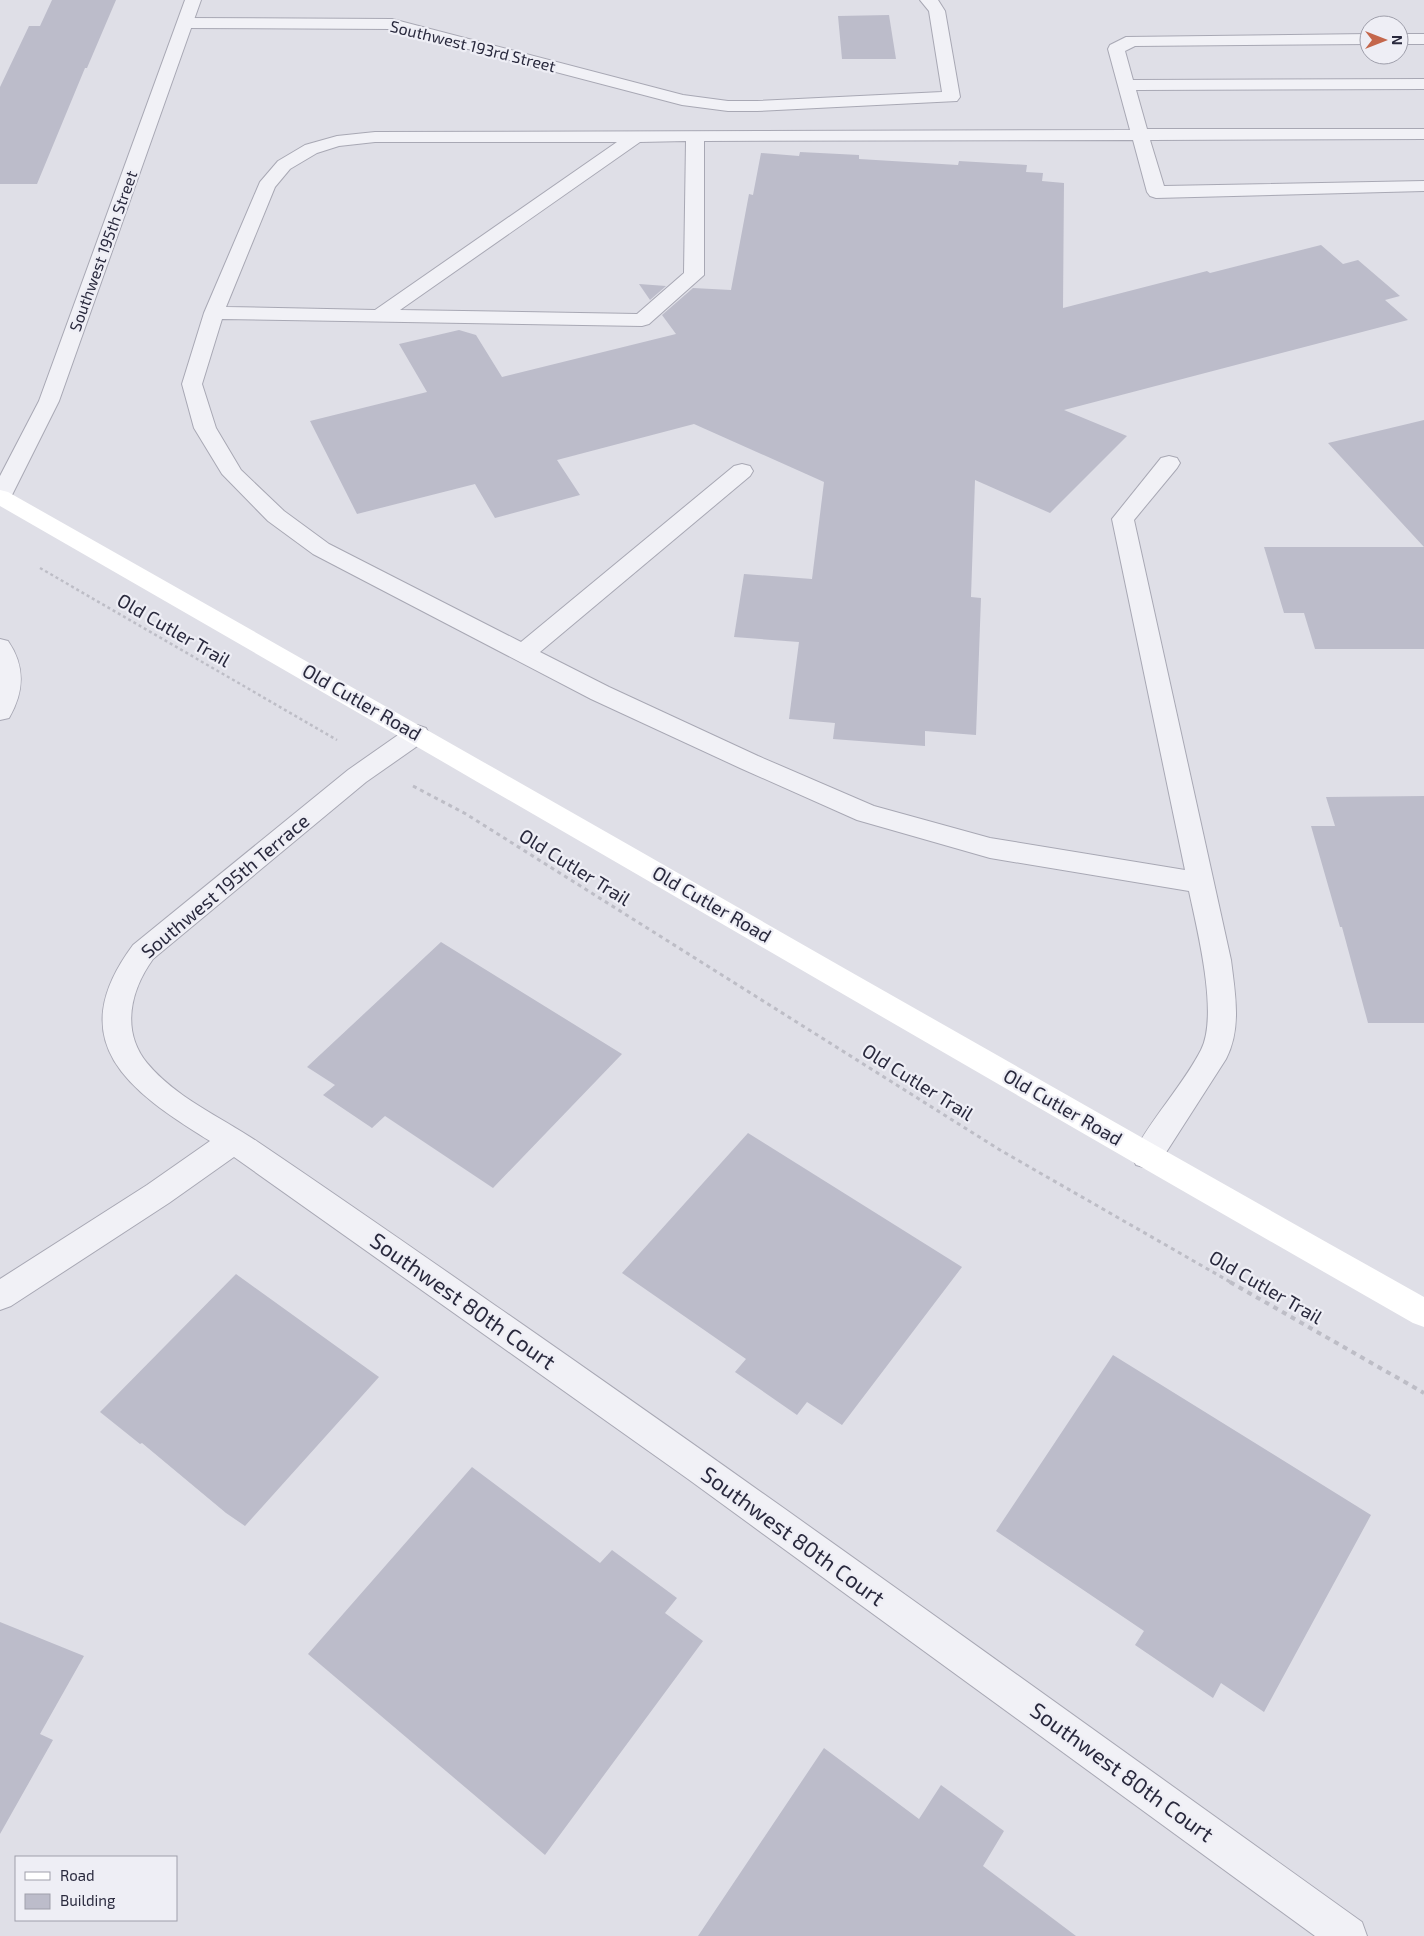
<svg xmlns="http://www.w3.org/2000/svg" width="1424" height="1936" font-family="'Exo 2',sans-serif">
  <rect width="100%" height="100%" fill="#dfdfe7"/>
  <path fill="#bcbcca" d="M52 0H116L87 68H85L37 184H0V87L29 26H40Z
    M889 15 896 59H842L838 16Z
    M800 152 859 155V159L958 165 959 161 1027 165 1026 172 1043 173 1042 181 1064 183 1063 308 1207 271 1210 273 1321 245 1343 264 1358 260 1400 296 1385 300 1408 320 1064 410 1127 436 1050 513 975 480 971 597 981 598 976 735 925 731V746L833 739 835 723 789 719 799 642 734 637 744 574 812 579 824 482 694 424 557 460 580 495 495 518 475 484 357 514 310 421 427 392 399 344 459 330 476 335 502 377 676 334 662 315 693 288 731 290 749 194 753 195 761 153 799 156Z
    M639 284 666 286 650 300Z
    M1424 420V547L1328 443Z
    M1264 547H1424V649H1315L1304 613H1284Z
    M1424 796V1023H1368L1342 927H1340L1311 826H1335L1326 797Z
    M441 942 622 1054 493 1188 385 1116 372 1128 323 1095 335 1085 307 1067Z
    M748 1133 962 1267 842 1425 807 1402 797 1415 735 1372 746 1359 622 1273Z
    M236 1274 379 1377 245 1526 226 1513 142 1443 140 1444 100 1412Z
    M1113 1355 1371 1515 1264 1712 1221 1683 1213 1698 1135 1645 1144 1631 996 1531Z
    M472 1467 600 1563 612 1550 677 1598 665 1613 703 1641 545 1855 308 1654Z
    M0 1622 84 1656 40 1734 53 1740 0 1834Z
    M824 1748 919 1819 941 1785 1004 1831 983 1866 1076 1936H698Z"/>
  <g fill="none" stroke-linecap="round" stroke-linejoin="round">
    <g stroke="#a8a8b4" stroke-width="2">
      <path id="service" d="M920 0H938L945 11 960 97 957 101 757 111H728L682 105 392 29 185 28 179 26 177 23 179 20 185 18 392 19 683 95 728 101H757L942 92 929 11Z
        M1369 34V44L1135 46 1125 51 1133 80 1424 79V89L1136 90 1147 129H1424V139L1150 140 1164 186 1424 181V191L1156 198 1150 196 1147 192 1133 140 704 141V275L649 324 642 326 222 319 202 384 216 428 241 470 284 511 329 544 521 642 734 466 742 464 750 466 753 471 750 476 540 652 609 687 758 756 874 806 990 838 1185 870 1112 519 1161 458 1169 456 1177 458 1180 463 1177 468 1134 520 1231 960C1235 993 1242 1028 1226 1059L1158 1165 1147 1168 1136 1165 1132 1156C1151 1118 1182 1087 1201 1050 1219 1015 1197 929 1189 891L990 858 857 820 740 768 591 699 313 554 268 521 222 474 194 428 182 384 204 313 260 182 278 161 305 145 337 136 375 132 1130 130 1108 49 1110 45 1126 37ZM686 141 684 273 637 314 400 310 640 142ZM375 142H617L375 310 226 307 275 187 290 169 317 153 339 146Z
        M1399 34H1424V44H1399Z
        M0 639 8 641C26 667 24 692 9 718L0 720Z"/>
    </g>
    <g stroke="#a8a8b4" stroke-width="2">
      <path id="minor" d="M185 0H201L59 401 11 497 8 502 0 504V476L39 401Z
        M417 725 426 728 429 734 426 740 366 782 153 959C130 991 121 1031 147 1063 176 1098 221 1117 258 1142 338 1196 417 1251 496 1306 787 1508 1074 1716 1362 1922L1367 1936H1315L688 1479 234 1157 169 1203 11 1306 0 1310V1279L147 1185 210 1141C129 1091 61 1042 133 945L348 770 408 728Z"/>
    </g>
    <path stroke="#bdbdc6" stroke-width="2.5" stroke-dasharray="3 3" stroke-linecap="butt" d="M40 568 337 740"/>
    <path stroke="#bdbdc6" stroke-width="3" stroke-dasharray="4 4" stroke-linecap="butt" d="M413 786 466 814 1000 1150 1232 1283"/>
    <path stroke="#bdbdc6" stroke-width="4" stroke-dasharray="5 5" stroke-linecap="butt" d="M1230 1282 1424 1393"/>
    <use href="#service" fill="#f1f1f6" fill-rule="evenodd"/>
    <use href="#minor" fill="#f1f1f6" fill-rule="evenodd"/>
    <path fill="#fff" fill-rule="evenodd" d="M0 490 8 492C481 759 951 1031 1424 1297V1327L1413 1323C941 1053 472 777 0 506Z"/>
  </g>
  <g text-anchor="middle" stroke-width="4.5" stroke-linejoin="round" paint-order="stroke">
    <g font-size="16" fill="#29293d" stroke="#eeeef5">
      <text transform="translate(473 46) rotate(14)" y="6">Southwest 193rd Street</text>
      <text transform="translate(103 251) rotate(-70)" y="6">Southwest 195th Street</text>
    </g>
    <g font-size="19" fill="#29293d" stroke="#eeeef5">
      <text transform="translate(174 630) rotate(30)" y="7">Old Cutler Trail</text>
      <text transform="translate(362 702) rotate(30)" y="7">Old Cutler Road</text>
      <text transform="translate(575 867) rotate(32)" y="7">Old Cutler Trail</text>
      <text transform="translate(225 886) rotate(-40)" y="7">Southwest 195th Terrace</text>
      <text transform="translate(712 904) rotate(30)" y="7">Old Cutler Road</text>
      <text transform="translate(918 1082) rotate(32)" y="7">Old Cutler Trail</text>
      <text transform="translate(1063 1107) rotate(30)" y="7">Old Cutler Road</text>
      <text transform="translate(1266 1287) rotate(30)" y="7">Old Cutler Trail</text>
    </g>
    <g font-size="22" fill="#29293d" stroke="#eeeef5">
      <text transform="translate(463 1301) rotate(35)" y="8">Southwest 80th Court</text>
      <text transform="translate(793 1536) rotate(36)" y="8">Southwest 80th Court</text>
      <text transform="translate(1122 1772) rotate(36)" y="8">Southwest 80th Court</text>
    </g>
  </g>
  <rect x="15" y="1856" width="162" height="65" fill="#eeeef5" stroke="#9f9fab"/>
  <rect x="25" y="1872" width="25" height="8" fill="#ffffff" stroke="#9f9fab"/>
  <text x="60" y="1881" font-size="15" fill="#29293d">Road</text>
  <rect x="25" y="1894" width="25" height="15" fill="#bcbcca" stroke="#9f9fab"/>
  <text x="60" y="1906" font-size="15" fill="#29293d">Building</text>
  <g transform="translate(1384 40) rotate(90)"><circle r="24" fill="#eeeef5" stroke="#9f9fab"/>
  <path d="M0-4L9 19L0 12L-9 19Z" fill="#c4674c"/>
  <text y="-8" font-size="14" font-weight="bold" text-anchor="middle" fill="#29293d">N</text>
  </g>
</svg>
